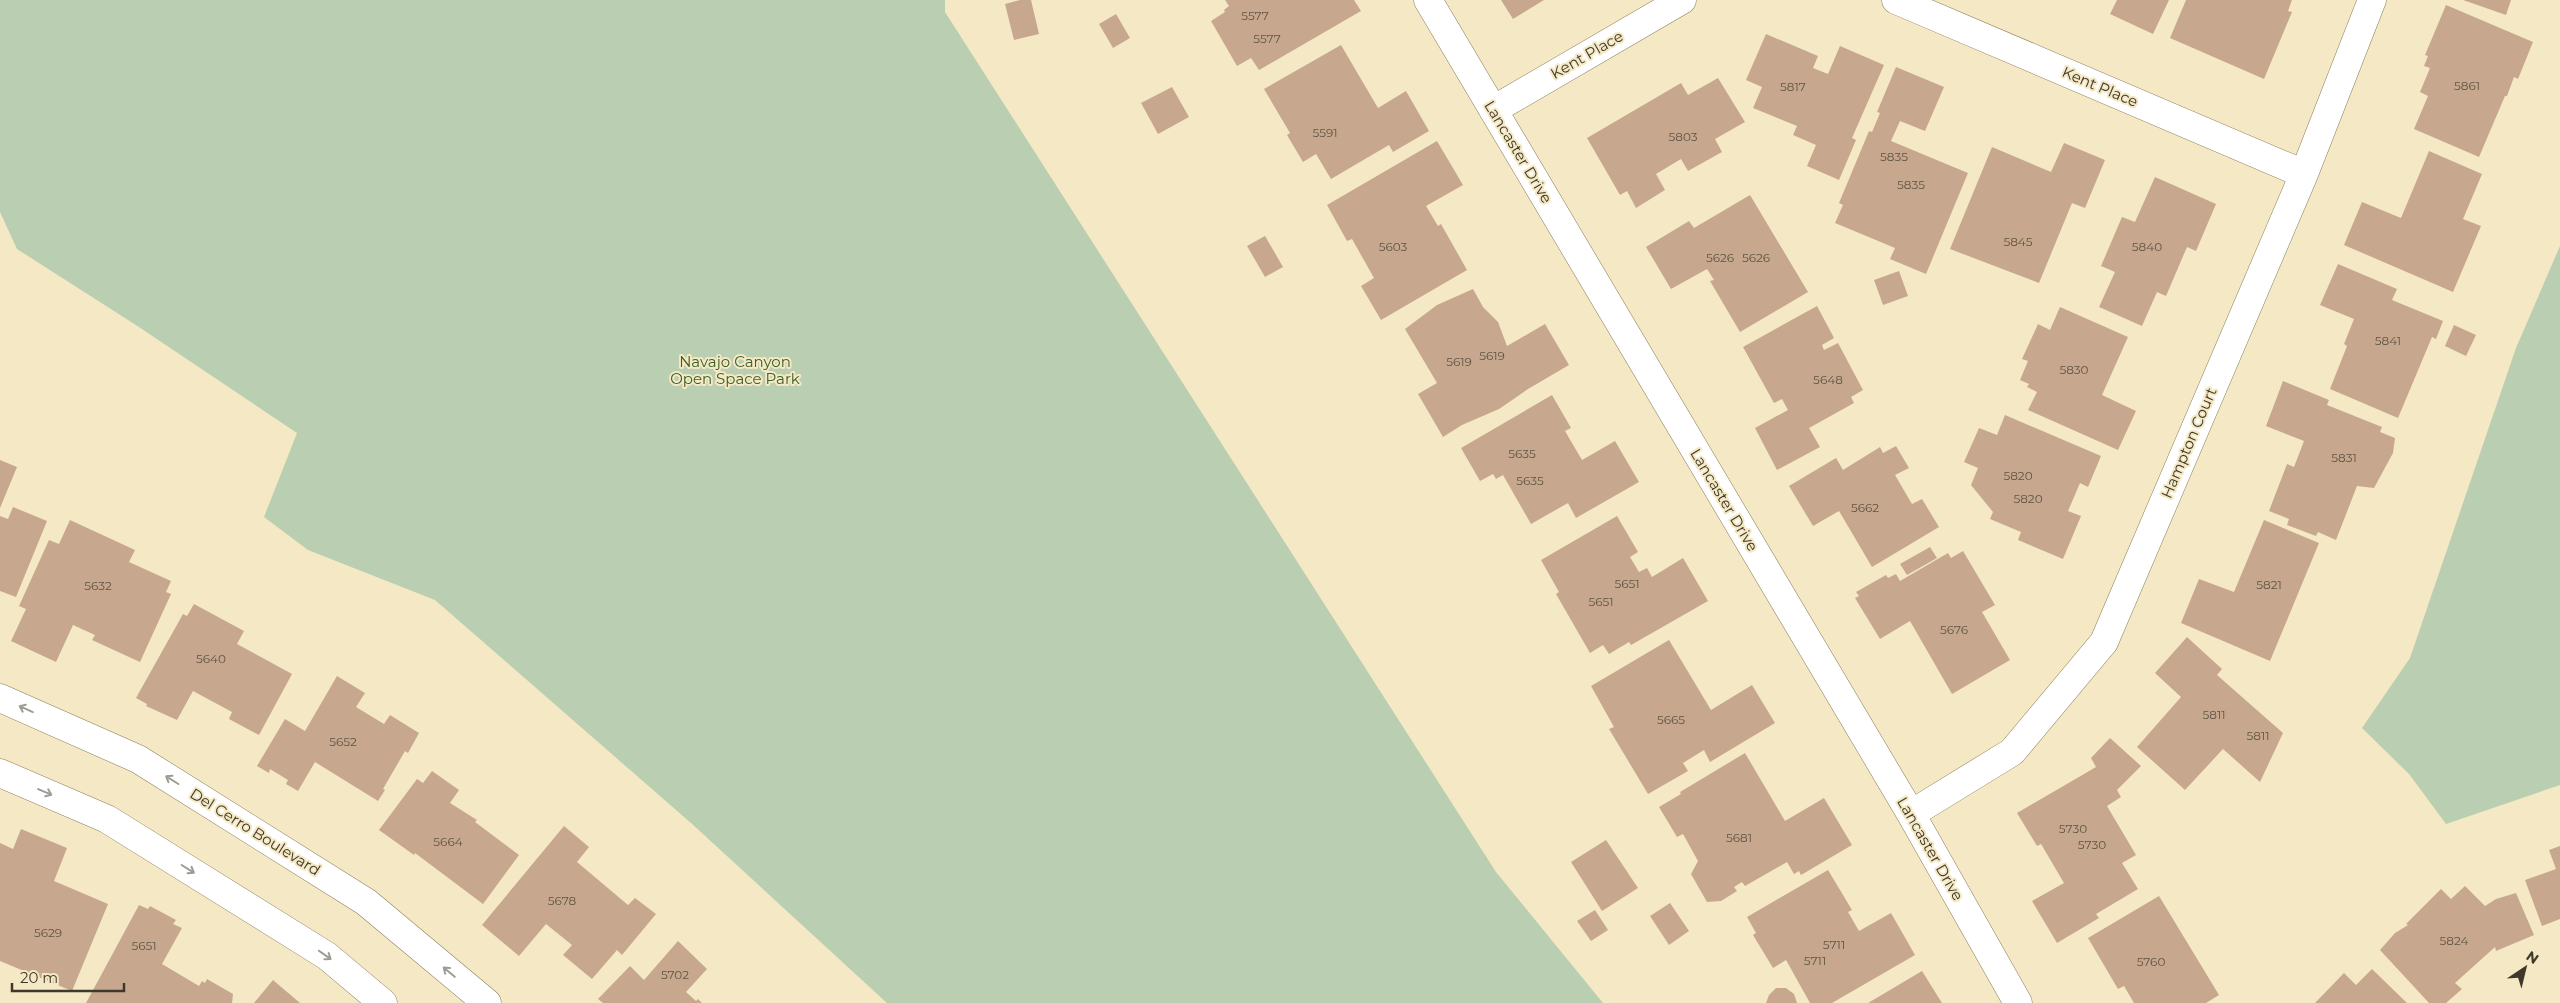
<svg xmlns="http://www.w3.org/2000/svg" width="2560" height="1003" font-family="Montserrat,sans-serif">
  <rect width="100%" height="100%" fill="#f5e8c4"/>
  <path fill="#baceb1" d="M0 0H945V12L1496 872 1603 1003H887L691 823 435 600 308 550 264 517 297 433 139 327 17 249 0 212Z
    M2560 246V785L2446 824 2409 774 2362 728 2410 658 2516 348Z"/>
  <path fill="#c7a88f" d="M1020 0H1031L1039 34 1014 40 1005 4Z
    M1225 0H1354L1361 11 1259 70 1251 58 1237 66 1211 21 1225 12 1224 10 1229 6Z
    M1501 0H1544L1513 19Z
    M2117 0H2169L2153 34 2110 14Z
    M2186 0H2292L2288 11 2292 12 2264 79 2170 38Z
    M2463 0H2511L2506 15Z
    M2446 5 2533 42 2518 79 2514 77 2507 96H2505L2479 157 2414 129 2428 96 2420 92 2430 68 2424 66 2428 56 2425 55Z
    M1116 14 1130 38 1113 48 1099 24Z
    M1766 34 1818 56 1813 68 1828 74 1840 46 1884 65 1852 138 1856 140 1839 180 1807 166 1816 145 1793 135 1797 126 1753 108 1762 87 1746 80Z
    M1341 45 1378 108 1406 91 1429 131 1393 152 1389 145 1331 179 1316 154 1303 162 1287 135 1290 133 1264 89Z
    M1896 67 1944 87 1925 131 1900 121 1891 141 1968 173 1926 274 1890 259 1895 248 1835 223 1843 205 1839 203 1869 131 1872 132 1880 113 1877 112Z
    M1718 78 1745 122 1715 139 1722 152 1688 171 1681 159 1656 174 1665 190 1636 208 1627 191 1620 195 1587 138 1681 83 1688 95Z
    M1172 87 1189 117 1158 134 1141 103Z
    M1437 141 1463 185 1426 206 1438 226 1441 224 1467 270 1381 320 1361 286 1374 278 1352 239 1347 241 1327 205Z
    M2064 143 2105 160 2085 208 2072 203 2039 283 1950 249 1992 147 2051 172Z
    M2429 151 2482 174 2463 219 2481 226 2453 292 2344 245 2362 202 2401 218Z
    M2155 177 2216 204 2196 251 2187 247 2166 296 2157 292 2142 326 2099 307 2115 272 2101 266 2122 217 2135 222Z
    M1750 195 1808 292 1740 332 1710 281 1714 280 1707 269 1671 289 1646 247 1689 221 1694 228Z
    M1265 236 1283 267 1265 277 1247 246Z
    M2338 264 2397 289 2392 300 2443 321 2436 339 2432 337 2398 418 2330 389 2347 346 2344 344 2354 319 2320 305Z
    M1899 271 1908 296 1883 305 1874 280Z
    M1473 289 1483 307 1498 322 1507 346 1545 324 1569 365 1528 389 1499 409 1462 425 1443 437 1418 394 1437 383 1405 329 1437 305Z
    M1817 306 1834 338 1822 345 1824 350 1838 343 1863 390 1851 397 1854 403 1809 428 1820 447 1777 470 1755 428 1788 410 1782 399 1774 403 1743 347Z
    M2060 307 2128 337 2102 395 2136 411 2118 450 2028 410 2037 392 2027 387 2029 384 2020 380 2028 361 2022 359 2038 324 2050 330Z
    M2454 325 2476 335 2466 356 2445 346Z
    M2283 381 2329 400 2327 405 2382 427 2380 432 2395 438 2393 453 2374 488 2357 486 2336 540 2318 532 2316 536 2287 525 2289 519 2269 511 2287 464 2294 467 2304 441 2266 426Z
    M1552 395 1571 428 1565 431 1582 460 1615 441 1639 482 1576 518 1568 503 1531 524 1503 475 1496 479 1493 474 1480 481 1461 448Z
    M2005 415 2101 456 2088 487 2080 483 2068 511 2081 516 2063 559 2018 540 2021 532 1990 519 1993 512 1971 485 1978 468 1964 462 1979 428 1997 435Z
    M1896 446 1909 468 1895 475 1912 504 1922 499 1939 527 1872 567 1839 511 1813 526 1789 486 1836 458 1843 470 1880 447 1883 453Z
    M0 460 17 467 0 508Z
    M13 507 47 521 16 597 0 591V516L8 519Z
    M1617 516 1638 552 1630 557 1639 572 1647 568 1652 577 1683 558 1708 601 1631 645 1629 642 1609 654 1603 645 1590 653 1556 594 1559 592 1541 560Z
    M70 520 135 550 129 562 171 581 166 592 171 594 140 662 92 640 95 635 73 625 56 662 11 641 26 609 19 606 49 540 59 544Z
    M2264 520 2319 543 2270 661 2181 623 2199 579 2234 592Z
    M1930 547 1937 558 1907 575 1900 564Z
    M1963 551 1995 605 1982 612 2010 660 1952 694 1910 621 1880 639 1855 598 1859 596 1856 592 1886 575 1888 578 1896 574 1900 581 1948 553 1951 558Z
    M194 604 244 631 237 644 292 674 259 735 229 719 232 712 193 691 177 720 146 706 147 704 136 698 183 614 187 616Z
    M2187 637 2222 669 2217 675 2283 733 2260 782 2223 749 2185 790 2137 747 2181 697 2155 673Z
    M1669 640 1711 710 1752 685 1775 723 1710 762 1704 750 1683 763 1688 771 1648 794 1609 729 1614 727 1591 686Z
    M337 676 365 693 356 707 384 724 390 715 419 733 408 753 405 751 383 789 385 790 378 801 315 762 298 791 286 784 288 780 270 769 269 773 257 766 285 719 305 731Z
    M2110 738 2141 766 2117 790 2121 797 2107 806 2136 855 2122 863 2138 889 2096 914 2099 918 2057 943 2032 901 2064 883 2041 844 2037 846 2017 813 2096 767 2091 758Z
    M1745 753 1785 821 1824 798 1852 845 1801 875 1799 871 1794 874 1787 862 1745 886 1742 882 1734 887 1737 891 1721 901 1707 902 1691 874 1698 861 1683 834 1677 837 1659 807 1681 794 1680 792Z
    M432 771 459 790 450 803 477 820 475 822 519 855 483 904 415 853 414 855 379 830 417 779 423 783Z
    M564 826 589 847 577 862 628 905 635 898 656 914 622 955 617 950 592 979 563 955 572 945 546 924 519 956 482 925Z
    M21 829 67 848 54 881 108 904 72 991 0 961V843L13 849Z
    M1606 840 1638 888 1602 911 1571 862Z
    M2560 846V919L2542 926 2525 880 2556 869 2549 850Z
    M1828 870 1852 910 1848 912 1859 931 1891 913 1915 955 1832 1003H1810L1786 960 1773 968 1753 935 1756 933 1747 917Z
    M2465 886 2485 906 2496 899 2516 893 2534 935 2496 951 2495 947 2455 983 2462 989 2446 1003H2429L2380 950 2395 933 2408 925 2406 924 2441 889 2451 899Z
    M2159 896 2219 995 2206 1003H2134L2124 986 2118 989 2088 938Z
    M1670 903 1689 931 1669 945 1650 916Z
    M139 905 148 909 150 906 176 920 173 924 182 928 162 964 199 986 202 981 205 983 207 979 233 994 232 1003H86Z
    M1595 910 1608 930 1591 941 1577 921Z
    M678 941 707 969 686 992 696 1001 698 999 702 1003H603L598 999 630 966 644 980Z
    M2372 969 2407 1003H2315L2344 973 2356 985Z
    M1922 971 1942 1003H1868Z
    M273 980 300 1003H254Z
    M1776 988H1786L1794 994 1797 1003H1766L1769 995Z"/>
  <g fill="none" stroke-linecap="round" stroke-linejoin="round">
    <g stroke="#8a7e5d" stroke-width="29">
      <path id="minor" d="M1428 0 1911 814 2018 1003
        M1896 0 2304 174
        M1493 110 1682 0
        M1911 814 2012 752 2104 642 2304 174 2372 0"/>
    </g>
    <g stroke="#8a7e5d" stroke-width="29">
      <path id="tertiary" d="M0 698 138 759 366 902 487 1003
        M0 773 107 819 327 956 383 1003"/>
    </g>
    <use href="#minor" stroke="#fff" stroke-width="28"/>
    <use href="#tertiary" stroke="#fff" stroke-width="28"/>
  </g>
  <defs><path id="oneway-shaft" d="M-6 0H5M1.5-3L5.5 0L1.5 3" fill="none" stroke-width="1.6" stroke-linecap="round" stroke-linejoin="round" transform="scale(1.25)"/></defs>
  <g stroke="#9e9c94">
    <use href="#oneway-shaft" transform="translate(26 709) rotate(-156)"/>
    <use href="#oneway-shaft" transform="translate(172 780) rotate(-148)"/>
    <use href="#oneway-shaft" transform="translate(45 792) rotate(23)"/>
    <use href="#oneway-shaft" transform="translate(188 869) rotate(32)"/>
    <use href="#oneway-shaft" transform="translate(325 955) rotate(35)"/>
    <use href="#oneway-shaft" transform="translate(449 972) rotate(-140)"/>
  </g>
  <g text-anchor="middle" stroke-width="4" stroke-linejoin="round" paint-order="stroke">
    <g font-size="12" fill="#605543">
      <text x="1255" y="20">5577</text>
      <text x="1267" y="43">5577</text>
      <text x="2467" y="90">5861</text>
      <text x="1793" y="91">5817</text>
      <text x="1325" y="137">5591</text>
      <text x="1683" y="141">5803</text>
      <text x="1894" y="161">5835</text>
      <text x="1911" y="189">5835</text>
      <text x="2018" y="246">5845</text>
      <text x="1393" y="251">5603</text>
      <text x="2147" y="251">5840</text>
      <text x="1720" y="262">5626</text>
      <text x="1756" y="262">5626</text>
      <text x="2388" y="345">5841</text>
      <text x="1492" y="360">5619</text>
      <text x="1459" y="366">5619</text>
      <text x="2074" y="374">5830</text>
      <text x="1828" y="384">5648</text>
      <text x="1522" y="458">5635</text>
      <text x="2344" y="462">5831</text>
      <text x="2018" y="480">5820</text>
      <text x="1530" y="485">5635</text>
      <text x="2028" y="503">5820</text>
      <text x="1865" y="512">5662</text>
      <text x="1627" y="588">5651</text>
      <text x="2269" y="589">5821</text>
      <text x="98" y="590">5632</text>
      <text x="1601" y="606">5651</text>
      <text x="1954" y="634">5676</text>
      <text x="211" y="663">5640</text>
      <text x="2214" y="719">5811</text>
      <text x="1671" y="724">5665</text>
      <text x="2258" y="740">5811</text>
      <text x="343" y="746">5652</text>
      <text x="2073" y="833">5730</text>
      <text x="1739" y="842">5681</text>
      <text x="448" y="846">5664</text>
      <text x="2092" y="849">5730</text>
      <text x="562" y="905">5678</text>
      <text x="48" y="937">5629</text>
      <text x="2454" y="945">5824</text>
      <text x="1834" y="949">5711</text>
      <text x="144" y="950">5651</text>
      <text x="1815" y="965">5711</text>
      <text x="2151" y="966">5760</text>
      <text x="675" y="979">5702</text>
    </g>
    <g font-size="15" fill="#3e392a" stroke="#f5e8c4">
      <text transform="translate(1587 55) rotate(-30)" y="5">Kent Place</text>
      <text transform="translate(2100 87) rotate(23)" y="5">Kent Place</text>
      <text transform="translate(1518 152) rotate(59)" y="5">Lancaster Drive</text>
      <text transform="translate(2189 443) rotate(-67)" y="5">Hampton Court</text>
      <text transform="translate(1724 500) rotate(59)" y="5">Lancaster Drive</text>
      <text transform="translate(255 832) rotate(32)" y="5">Del Cerro Boulevard</text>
      <text transform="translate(1930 849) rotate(60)" y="5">Lancaster Drive</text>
    </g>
    <g font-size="15" fill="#3b6027" stroke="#f5e8c4">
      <text x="735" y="367">Navajo Canyon<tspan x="735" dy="17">Open Space Park</tspan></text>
    </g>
  </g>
  <g transform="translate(2525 968) rotate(35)" stroke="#f5e8c4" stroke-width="4" paint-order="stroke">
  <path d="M0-4L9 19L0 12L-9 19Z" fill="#3e392a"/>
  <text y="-8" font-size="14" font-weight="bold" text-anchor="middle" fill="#3e392a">N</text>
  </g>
  <path d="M12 983v8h112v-8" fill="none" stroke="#3e392a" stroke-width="2.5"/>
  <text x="20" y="983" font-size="15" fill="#3e392a" stroke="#f5e8c4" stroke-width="4" paint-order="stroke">20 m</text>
</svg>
